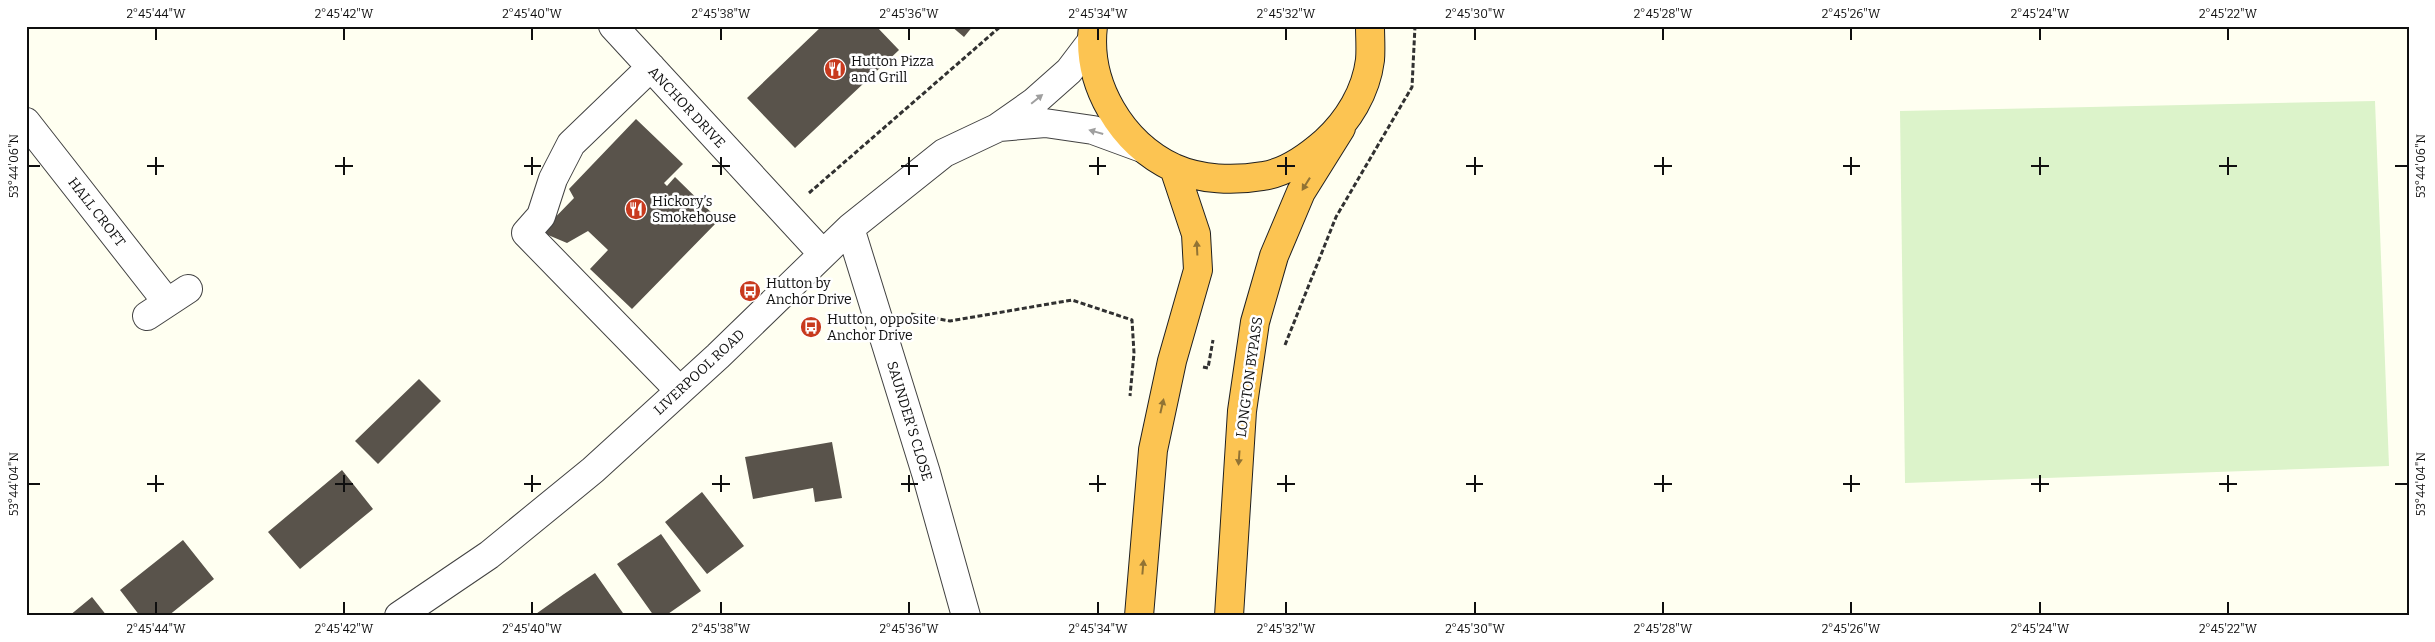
<svg xmlns="http://www.w3.org/2000/svg" width="2435" height="642" font-family="Bitter,serif">
  <rect width="100%" height="100%" fill="#fffff1"/>
  <path fill="#dcf3ca" d="M2375 101 2389 466 1905 483 1900 111Z"/>
  <path fill="#59534b" d="M822 26H876L899 50 795 148 747 98Z
    M951 26H973L964 37Z
    M636 119 683 164 664 183 667 186 675 177 719 220 632 309 590 269 608 250 588 231 567 243 541 232 574 198 569 189Z
    M419 379 441 401 378 464 355 441Z
    M832 442 842 498 815 502 813 488 753 499 745 457Z
    M342 470 373 509 300 569 268 532Z
    M702 492 744 546 707 574 665 522Z
    M661 534 701 591 665 616H654L617 564Z
    M183 540 214 579 168 616H140L120 590Z
    M595 573 625 616H533L564 594Z
    M92 597 107 616H69Z"/>
  <g fill="none" stroke-linecap="round" stroke-linejoin="round">
    <g stroke="#424242" stroke-width="30">
      <path id="minor" d="M613 26 822 253
        M651 67 571 144 553 179 541 216 526 233 679 390
        M26 122 167 302
        M999 127 1045 123 1093 130 1142 148
        M850 228 926 473 966 616
        M147 316 188 289
        M399 616 489 555 593 470 718 356 850 228 944 153 997 128 1034 102 1069 71 1091 42"/>
    </g>
    <g stroke="#202020" stroke-width="30">
      <path id="highway" d="M1093 26C1086 84 1121 143 1174 168 1201 180 1234 181 1263 176 1285 173 1309 156 1325 142 1348 121 1366 92 1370 60 1371 49 1370 37 1370 26
        M1139 616 1153 450 1172 361 1198 270 1196 234 1174 168
        M1229 616 1242 411 1255 322 1274 256 1301 192 1341 128"/>
    </g>
    <path stroke="#313131" stroke-width="3" stroke-dasharray="5 2.5" stroke-linecap="butt" d="M809 193 1001 26
      M911 314 950 321 1072 300 1132 320 1134 353 1130 396
      M1285 345 1336 217 1412 87 1415 26
      M1203 367 1208 368 1213 340"/>
    <use href="#minor" stroke="#fff" stroke-width="28"/>
    <use href="#highway" stroke="#fcc452" stroke-width="28"/>
  </g>
  <defs><path id="oneway-solid" d="M-6-.8H1V-3.2L6.5 0L1 3.2V.8H-6Z" transform="scale(1.25)"/></defs>
  <g fill="#9f9f9f">
    <use href="#oneway-solid" transform="translate(1037 99) rotate(-39)"/>
    <use href="#oneway-solid" transform="translate(1096 132) rotate(-164)"/>
  </g>
  <g fill="#917334">
    <use href="#oneway-solid" transform="translate(1306 184) rotate(122)"/>
    <use href="#oneway-solid" transform="translate(1197 248) rotate(-93)"/>
    <use href="#oneway-solid" transform="translate(1162 406) rotate(-77)"/>
    <use href="#oneway-solid" transform="translate(1239 458) rotate(94)"/>
    <use href="#oneway-solid" transform="translate(1143 567) rotate(-85)"/>
  </g>
  <path fill="none" stroke="#0f0f0f" stroke-width="2" d="M156 28V40M344 28V40M532 28V40M721 28V40M909 28V40M1098 28V40M1286 28V40M1475 28V40M1663 28V40M1851 28V40M2040 28V40M2228 28V40M156 157V175M344 157V175M532 157V175M721 157V175M909 157V175M1098 157V175M1286 157V175M1475 157V175M1663 157V175M1851 157V175M2040 157V175M2228 157V175M28 166H40M147 166H164M335 166H353M524 166H541M712 166H730M901 166H918M1089 166H1106M1277 166H1295M1466 166H1483M1654 166H1672M1843 166H1860M2031 166H2049M2219 166H2237M2395 166H2408M156 475V492M344 475V492M532 475V492M721 475V492M909 475V492M1098 475V492M1286 475V492M1475 475V492M1663 475V492M1851 475V492M2040 475V492M2228 475V492M28 484H40M147 484H164M335 484H353M524 484H541M712 484H730M901 484H918M1089 484H1106M1277 484H1295M1466 484H1483M1654 484H1672M1843 484H1860M2031 484H2049M2219 484H2237M2395 484H2408M156 602V614M344 602V614M532 602V614M721 602V614M909 602V614M1098 602V614M1286 602V614M1475 602V614M1663 602V614M1851 602V614M2040 602V614M2228 602V614"/>
  <defs>
    <g id="restaurant-disc" transform="scale(1.125)"><circle r="9.5" fill="#c83a1e" stroke="#fff"/><path d="M-5-6h1v4h1v-4h1v4h1v-4h1v5L-1.5 .5V6h-2V.5L-5-1ZM5-6V6H3V1.5H1.5Q1.5-4 5-6Z" fill="#fff"/></g>
    <g id="bus-disc" transform="scale(1.125)"><circle r="9.5" fill="#c83a1e" stroke="#fff"/><path d="M-5-6H5V4H4V6H2V4H-2V6H-4V4H-5ZM-3.5-4V0h7V-4ZM-3.5 1.2v1.5H-2V1.2ZM2 1.2v1.5H3.5V1.2Z" fill="#fff"/></g>
  </defs>
  <g fill-rule="evenodd">
    <use href="#restaurant-disc" x="835" y="69"/>
    <use href="#restaurant-disc" x="636" y="209"/>
    <use href="#bus-disc" x="750" y="291"/>
    <use href="#bus-disc" x="811" y="327"/>
  </g>
  <g text-anchor="middle" stroke-width="5" stroke-linejoin="round" paint-order="stroke">
    <g font-size="14" fill="#0f0f0f" stroke="#fff" text-anchor="start">
      <text x="851" y="66">Hutton Pizza<tspan x="851" dy="16">and Grill</tspan></text>
      <text x="652" y="206">Hickory’s<tspan x="652" dy="16">Smokehouse</tspan></text>
      <text x="766" y="288">Hutton by<tspan x="766" dy="16">Anchor Drive</tspan></text>
      <text x="827" y="324">Hutton, opposite<tspan x="827" dy="16">Anchor Drive</tspan></text>
    </g>
    <g font-size="14" fill="#0f0f0f" stroke="#fff">
      <text transform="translate(687 107) rotate(47)" y="5">ANCHOR DRIVE</text>
      <text transform="translate(97 212) rotate(52)" y="5">HALL CROFT</text>
      <text transform="translate(699 372) rotate(-43)" y="5">LIVERPOOL ROAD</text>
      <text transform="translate(1249 377) rotate(-82)" y="5">LONGTON BYPASS</text>
      <text transform="translate(910 421) rotate(73)" y="5">SAUNDER'S CLOSE</text>
    </g>
  </g>
  <rect width="2435" height="642" fill="none" stroke="#ffffff" stroke-width="55"/>
  <rect x="28" y="28" width="2380" height="586" fill="none" stroke="#0f0f0f" stroke-width="2"/>
  <g font-size="12" text-anchor="middle" fill="#0f0f0f">
    <text x="156" y="18">2°45'44"W</text>
    <text x="344" y="18">2°45'42"W</text>
    <text x="532" y="18">2°45'40"W</text>
    <text x="721" y="18">2°45'38"W</text>
    <text x="909" y="18">2°45'36"W</text>
    <text x="1098" y="18">2°45'34"W</text>
    <text x="1286" y="18">2°45'32"W</text>
    <text x="1475" y="18">2°45'30"W</text>
    <text x="1663" y="18">2°45'28"W</text>
    <text x="1851" y="18">2°45'26"W</text>
    <text x="2040" y="18">2°45'24"W</text>
    <text x="2228" y="18">2°45'22"W</text>
    <text transform="translate(14 166) rotate(-90)" y="4">53°44'06"N</text>
    <text transform="translate(2421 166) rotate(-90)" y="4">53°44'06"N</text>
    <text transform="translate(14 484) rotate(-90)" y="4">53°44'04"N</text>
    <text transform="translate(2421 484) rotate(-90)" y="4">53°44'04"N</text>
    <text x="156" y="633">2°45'44"W</text>
    <text x="344" y="633">2°45'42"W</text>
    <text x="532" y="633">2°45'40"W</text>
    <text x="721" y="633">2°45'38"W</text>
    <text x="909" y="633">2°45'36"W</text>
    <text x="1098" y="633">2°45'34"W</text>
    <text x="1286" y="633">2°45'32"W</text>
    <text x="1475" y="633">2°45'30"W</text>
    <text x="1663" y="633">2°45'28"W</text>
    <text x="1851" y="633">2°45'26"W</text>
    <text x="2040" y="633">2°45'24"W</text>
    <text x="2228" y="633">2°45'22"W</text>
  </g>
</svg>
